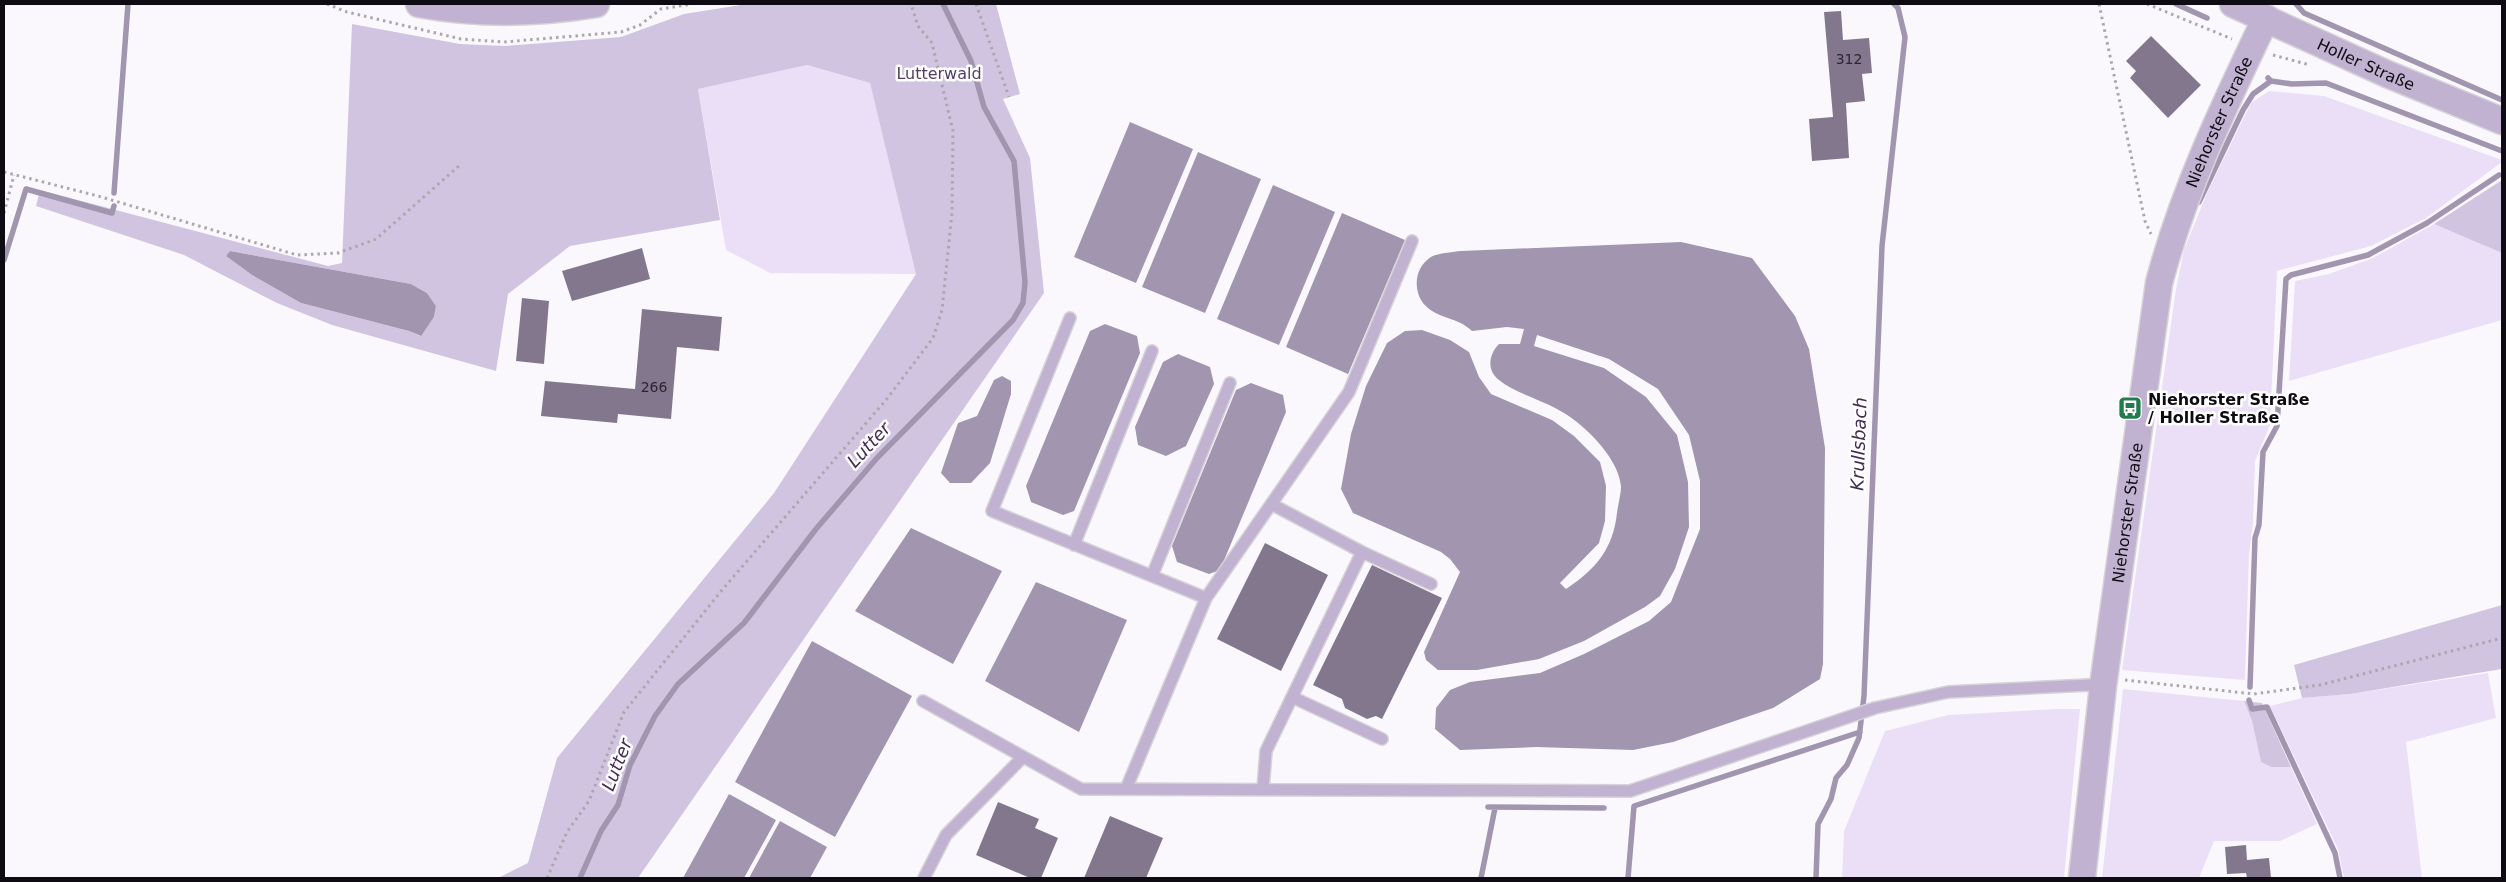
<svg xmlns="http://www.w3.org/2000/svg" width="2506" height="882" font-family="'DejaVu Sans',sans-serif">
  <rect width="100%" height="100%" fill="#fbf8fd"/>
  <path fill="#ebdff8" d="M807 65 870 83 917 274 770 273 726 250 698 89Z
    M2269 91 2324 96 2502 160V162L2426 218 2371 246 2277 271 2270 425 2255 461 2253 523 2249 554 2245 680 2122 670 2176 289 2184 250 2207 193 2246 113 2252 102Z
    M2434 224 2502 253V320L2289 381 2295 281 2329 274 2373 258Z
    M2488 673 2496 718 2406 742 2422 878H2344L2338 849 2270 706 2302 698 2350 694Z
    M2123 689 2244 701 2252 721 2261 762 2271 767H2291L2317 824 2280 841H2214L2199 878H2102Z
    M2056 709H2080L2064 878H1842L1844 831 1885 731 1948 715Z"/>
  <path fill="#d1c4e0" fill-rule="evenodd" d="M747 4H996L1020 94 1003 99 1030 158 1044 293 638 878H498L528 863 557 758 774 493 916 274 870 83 807 65 698 89 720 220 570 246 508 294 496 371 332 325 277 303 184 255 36 206 40 190 328 266 342 263 352 24 460 44 505 46 621 37 684 14ZM230 251 411 284 427 293 436 306 434 317 420 336 409 331 301 303 252 275 226 256Z
    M2502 180V253L2434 224Z
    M2502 605V669L2350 694 2302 698 2294 665Z
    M2244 701 2262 703 2291 767H2271L2261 762 2252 721Z"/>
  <path fill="#a295af" d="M1130 122 1193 149 1136 283 1074 257Z
    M1198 152 1261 179 1205 313 1142 287Z
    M1273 185 1335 212 1279 345 1217 319Z
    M1342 213 1405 240 1348 374 1286 347Z
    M1681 242 1752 258 1795 316 1809 349 1825 448 1823 664 1820 679 1773 708 1673 742 1633 750 1536 747 1460 750 1435 729 1436 708 1450 690 1470 682 1540 673 1584 654 1649 621 1671 602 1700 529V481L1689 435 1658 389 1609 359 1537 335 1534 346 1604 368 1646 397 1677 435 1688 482 1689 527 1675 569 1660 596 1645 607 1584 641 1539 659 1477 670H1438L1426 660 1424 652 1460 572 1450 559 1441 552 1353 513 1341 489 1351 434 1366 386 1387 343 1405 331 1422 330 1450 340 1469 352 1479 377 1491 394 1552 420 1574 436 1600 462 1606 486 1605 521 1599 543 1560 583 1566 589C1596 569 1613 549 1617 513 1618 505 1621 494 1621 486 1618 456 1582 422 1557 409 1539 399 1515 393 1499 380 1486 370 1489 354 1499 344H1520L1524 329 1507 327 1472 331C1457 317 1441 319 1428 308 1412 295 1413 268 1431 257 1438 253 1453 252 1461 251Z
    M230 251 411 284 427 293 436 306 434 317 421 336 409 331 301 303 252 275 226 256Z
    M1105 324 1137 336 1140 353 1074 511 1063 515 1031 502 1026 486 1090 331Z
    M1178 354 1210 367 1214 384 1186 446 1166 456 1138 445 1135 427 1163 362Z
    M1002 376 1011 381V394L990 463 971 483H950L941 473 958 423 977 416 994 380Z
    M1251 383 1283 395 1286 412 1220 570 1209 574 1177 562 1172 546 1236 390Z
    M911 528 1002 571 953 664 855 611Z
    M1036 582 1127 620 1079 732 985 681Z
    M812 641 912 696 835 837 735 782Z
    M729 794 776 820 744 878H683Z
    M780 821 827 847 810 878H749Z"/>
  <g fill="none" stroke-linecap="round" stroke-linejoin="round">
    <path stroke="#a295af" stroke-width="5.5" d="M2176 4 2207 18
      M2296 4 2304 13 2502 100
      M2268 78 2271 81 2292 84 2326 83 2502 151
      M114 193 128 4
      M2199 202 2243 110 2253 94 2271 81
      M4 260 26 189 112 213 114 206
      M2250 687 2255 538 2259 525 2263 452 2277 426 2286 279 2291 275 2368 255 2427 223 2499 175
      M2249 700 2252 709 2267 707 2335 853 2340 878
      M1488 807 1604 808
      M580 878 601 831 618 805 630 765 655 716 678 684 744 623 816 529 877 458 1013 320 1023 303 1025 282 1014 161 984 107 971 61 943 4
      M1481 878 1495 808
      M1628 878 1634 806 1860 732
      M1816 878 1818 824 1831 799 1836 778 1847 765 1859 738 1864 696 1882 246 1905 37 1898 8 1894 4"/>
  </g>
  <path fill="#82778d" d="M1841 11 1843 40 1869 38 1872 73 1862 74 1865 101 1846 103 1849 158 1812 161 1809 119 1833 117 1824 12Z
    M2151 36 2201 85 2168 118 2130 78 2136 71 2126 61Z
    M642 248 650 279 572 301 562 271Z
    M522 298 549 301 544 364 516 361Z
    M642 309 722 317 719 351 677 347 671 419 618 414 617 423 541 416 545 381 635 389Z
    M1265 543 1328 575 1281 671 1217 639Z
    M1372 565 1442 598 1382 719 1376 716 1367 719 1345 708 1342 699 1313 685Z
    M998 802 1039 819 1035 828 1058 838 1041 878H1030L976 855Z
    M1110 816 1163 838 1146 878H1084Z
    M2246 845 2247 860 2269 858 2271 878H2247L2246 873 2227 874 2225 847Z"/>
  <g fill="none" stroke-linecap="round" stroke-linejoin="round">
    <g stroke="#d5d2d8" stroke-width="14">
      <path id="service" d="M1070 318 992 511 1206 598
        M1273 505 1362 552 1431 584
        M1074 545 1152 351
        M1152 576 1230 383
        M1292 697 1382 739
        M923 701 1081 789 1630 791 1875 708 1948 692 2089 685 2103 686
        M1126 789 1206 598 1349 392 1412 241
        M1263 789 1266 751 1362 552
        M924 878 946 835 1023 757"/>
    </g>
    <g stroke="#d5d2d8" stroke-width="29">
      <g id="tertiary">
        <path d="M419 4C479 15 536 14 596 4"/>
        <path id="s1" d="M2233 4 2387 74 2502 121"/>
        <path id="s2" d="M2082 878 2103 686 2159 283C2183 191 2225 104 2266 18"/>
      </g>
    </g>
    <path stroke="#aaa7ad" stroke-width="3" stroke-dasharray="2.5 4" stroke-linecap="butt" d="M327 4 347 12 461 39 504 42 621 32 640 25 661 9 692 4
      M976 4 1009 97
      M2099 4 2145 221 2151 234
      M2147 4 2232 39
      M2273 55 2310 65
      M4 172 98 196 297 255 338 253 376 239 460 165
      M4 213 14 175
      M2125 680 2254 694 2320 685 2502 638
      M547 878 567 832 589 801 624 712 722 590 886 400 933 338 942 310 952 213 953 131 932 43 918 26 911 4"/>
    <use href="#service" stroke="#c0b2d0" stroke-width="11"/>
    <use href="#tertiary" stroke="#c0b2d0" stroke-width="26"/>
  </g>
  <defs>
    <g id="bus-square" transform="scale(1.25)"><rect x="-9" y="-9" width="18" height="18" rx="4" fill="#227a4e" stroke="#fff"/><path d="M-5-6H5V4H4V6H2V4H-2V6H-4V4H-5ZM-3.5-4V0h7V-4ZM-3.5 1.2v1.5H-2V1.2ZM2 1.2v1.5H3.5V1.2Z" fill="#fff"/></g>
  </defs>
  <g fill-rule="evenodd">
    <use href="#bus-square" x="2130" y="408"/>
  </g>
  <g text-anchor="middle" stroke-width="5" stroke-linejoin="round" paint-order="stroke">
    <g font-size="14" fill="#2c2632">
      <text x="1849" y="64">312</text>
      <text x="654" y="392">266</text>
    </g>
    <g font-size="16" fill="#0f0b13" stroke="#fff">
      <text dy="6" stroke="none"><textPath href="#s1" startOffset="146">Holler Straße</textPath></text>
      <text dy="6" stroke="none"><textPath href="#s2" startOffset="772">Niehorster Straße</textPath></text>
      <text dy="6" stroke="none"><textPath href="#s2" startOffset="368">Niehorster Straße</textPath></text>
    </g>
    <g font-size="16" fill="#513d65" stroke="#fff">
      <text x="939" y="79">Lutterwald</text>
    </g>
    <g font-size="16" font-weight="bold" fill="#0f0b13" stroke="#fff" text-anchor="start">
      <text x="2148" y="405">Niehorster Straße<tspan x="2148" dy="18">/ Holler Straße</tspan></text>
    </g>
    <g font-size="18" font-style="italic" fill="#422e55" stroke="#fff">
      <text transform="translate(1859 444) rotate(-88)" y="6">Krullsbach</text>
      <text transform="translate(869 445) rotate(-47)" y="6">Lutter</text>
      <text transform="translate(617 765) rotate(-69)" y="6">Lutter</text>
    </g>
  </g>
  <rect width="2506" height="882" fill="none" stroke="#0f0b13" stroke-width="10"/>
</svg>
